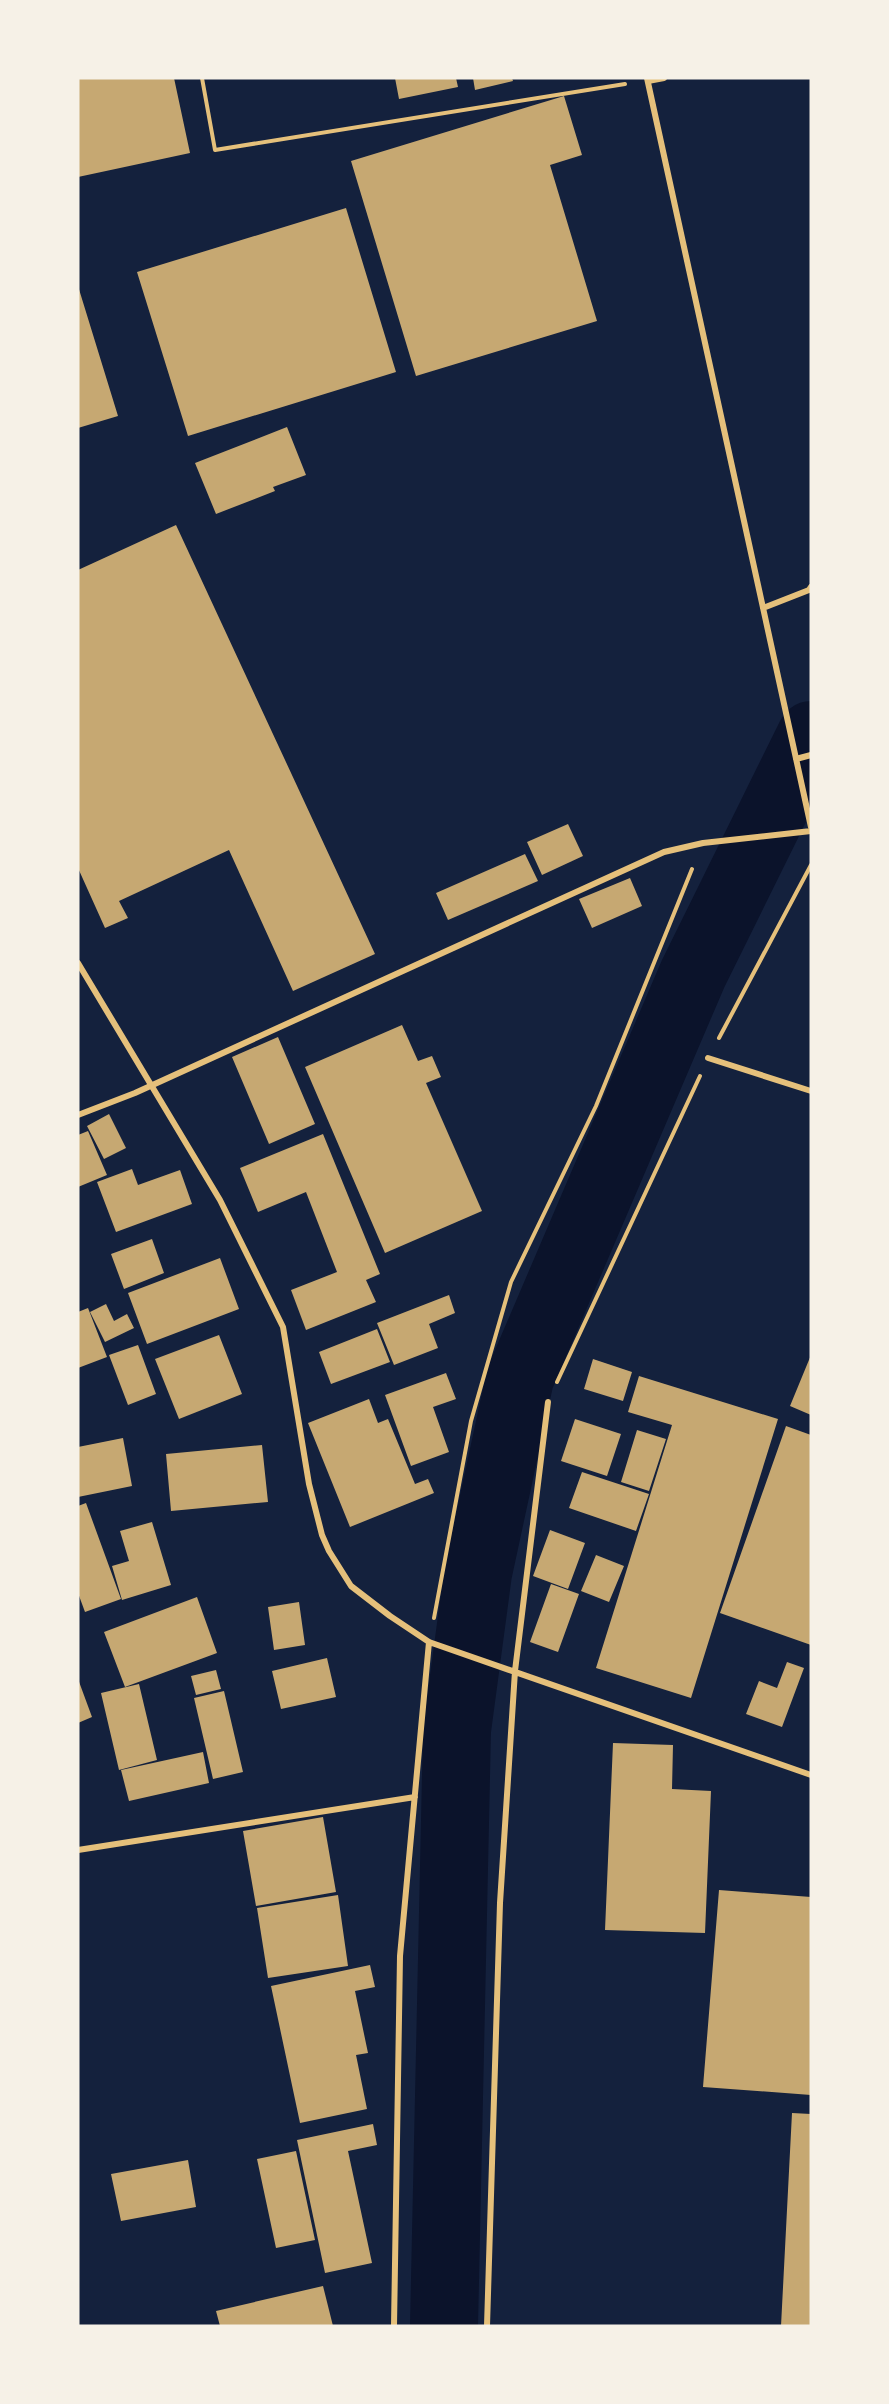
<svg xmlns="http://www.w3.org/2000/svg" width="889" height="2404" font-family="'Fira Sans Condensed',sans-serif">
  <rect width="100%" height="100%" fill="#14213d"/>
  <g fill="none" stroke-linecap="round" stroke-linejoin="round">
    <path stroke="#0b132b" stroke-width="68" d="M444 2326 457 1730 478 1573 520 1378 693 974 811 735"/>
  </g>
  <path fill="#c6a872" d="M78 78H174L190 153 78 177Z
    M395 78H456L458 87 399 99Z
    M473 78H512L513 81 475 90Z
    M564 96 582 155 550 165 597 321 416 376 351 161Z
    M346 208 396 372 188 436 137 272Z
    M78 286 118 416 78 428Z
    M287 427 306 475 273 487 275 491 216 514 195 463Z
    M176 525 375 954 293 991 229 850 119 901 128 918 105 928 78 868V570Z
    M568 824 583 856 542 875 527 842Z
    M525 854 538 881 448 920 436 893Z
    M630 878 642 906 592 928 579 899Z
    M402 1025 418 1061 432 1056 441 1077 426 1083 482 1211 385 1253 305 1067Z
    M278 1037 315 1124 269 1144 232 1057Z
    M109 1114 126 1148 104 1159 87 1126Z
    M88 1131 107 1175 78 1187V1135Z
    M323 1134 380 1274 366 1280 376 1302 306 1330 291 1290 337 1272 306 1192 258 1212 240 1168Z
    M132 1169 138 1185 180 1170 192 1204 116 1232 97 1182Z
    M152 1239 164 1273 124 1289 111 1254Z
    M220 1258 239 1309 147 1344 128 1293Z
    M449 1295 455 1313 429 1324 438 1348 394 1365 377 1323Z
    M106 1304 114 1321 127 1314 134 1328 105 1342 90 1312Z
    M88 1308 107 1357 78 1368V1312Z
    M377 1329 390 1362 331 1384 319 1352Z
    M219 1335 242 1394 179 1419 155 1359Z
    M138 1345 156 1394 128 1405 109 1355Z
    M811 1355V1415L790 1406Z
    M593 1359 632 1372 623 1401 584 1389Z
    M446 1373 456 1399 433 1407 449 1452 411 1466 385 1395Z
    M639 1376 778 1419 691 1698 596 1668 672 1425 628 1412Z
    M369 1399 378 1423 388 1419 415 1484 428 1479 434 1493 350 1527 308 1423Z
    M575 1419 621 1434 607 1476 561 1461Z
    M786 1426 811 1435V1645L720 1613Z
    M637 1430 666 1439 649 1491 621 1482Z
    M123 1438 132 1486 78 1497V1447Z
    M262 1445 268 1502 171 1511 166 1454Z
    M582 1472 649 1494 636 1531 569 1508Z
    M86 1503 121 1599 85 1612 78 1593V1506Z
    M152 1522 171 1585 122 1600 112 1566 129 1561 120 1531Z
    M550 1530 585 1543 568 1589 533 1576Z
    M596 1555 624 1566 609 1602 581 1591Z
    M551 1584 579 1594 558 1652 530 1642Z
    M197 1597 217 1653 125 1687 104 1632Z
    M299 1602 305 1645 274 1650 268 1607Z
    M327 1658 336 1697 281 1709 272 1671Z
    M787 1662 804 1668 782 1727 746 1714 759 1681 777 1688Z
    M216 1670 221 1689 196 1695 191 1676Z
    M78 1679 92 1717 78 1723Z
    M139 1684 157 1760 119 1770 101 1693Z
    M224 1691 243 1772 213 1779 194 1698Z
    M613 1743 673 1745 672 1789 711 1791 705 1933 605 1930Z
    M203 1752 209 1783 129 1801 121 1770Z
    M323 1817 336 1892 256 1906 243 1831Z
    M719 1890 811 1897V2095L703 2087Z
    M338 1895 348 1966 268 1978 257 1908Z
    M370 1965 375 1987 355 1991 368 2053 356 2055 367 2109 300 2123 271 1986Z
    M792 2113 811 2114V2326H781Z
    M373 2124 377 2145 348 2151 372 2263 325 2273 297 2140Z
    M296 2151 315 2240 276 2248 257 2159Z
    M188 2160 196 2207 121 2221 111 2174Z
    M323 2286 333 2326H220L216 2311Z"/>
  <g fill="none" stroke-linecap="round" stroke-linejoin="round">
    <path stroke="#e5c07b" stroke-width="4" d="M202 78 215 150 625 84
      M719 1038 811 865
      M557 1382 700 1076
      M434 1618 471 1421 511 1282 596 1106 692 869"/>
    <path stroke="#e5c07b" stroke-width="6" d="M647 78 811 827
      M648 81 664 78
      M763 608 809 590 811 587
      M796 759 811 755
      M78 963 220 1200 283 1327 309 1484 322 1535 329 1551 351 1586 390 1616 429 1642 811 1775
      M708 1058 811 1091
      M78 1115 135 1093 664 852 703 843 811 831
      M78 1850 415 1797
      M394 2326 400 1956 429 1642
      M487 2326 500 1903 515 1671 548 1402"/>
  </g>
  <rect width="889" height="2404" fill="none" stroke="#f6f1e7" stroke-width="159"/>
</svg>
